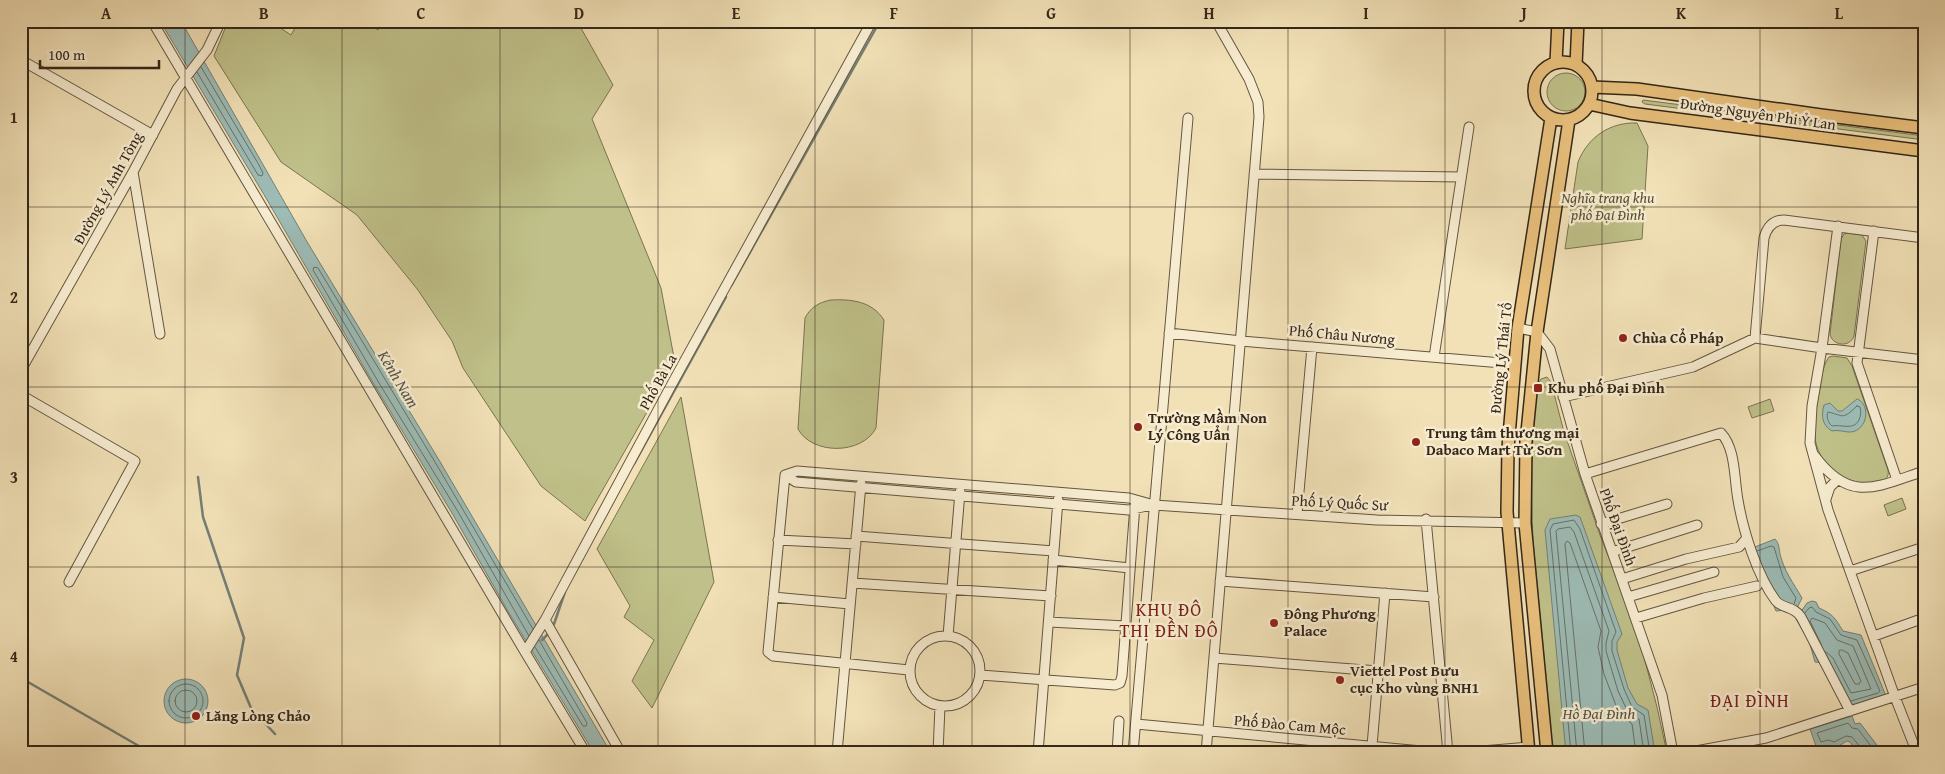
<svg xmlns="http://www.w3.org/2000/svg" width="1945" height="774" font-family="'Gentium Book Plus',serif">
  <rect width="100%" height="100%" fill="#f2e1b7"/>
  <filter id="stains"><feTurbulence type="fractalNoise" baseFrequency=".004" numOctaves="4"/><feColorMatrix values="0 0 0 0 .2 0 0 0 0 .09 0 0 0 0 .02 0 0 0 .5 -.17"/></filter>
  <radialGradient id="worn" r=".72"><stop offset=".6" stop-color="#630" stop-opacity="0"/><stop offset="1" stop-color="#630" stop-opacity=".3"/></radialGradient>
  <path fill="#c0c18a" stroke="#7a7452" d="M228 21H270L291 35 299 21H365L378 30 382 21H577L613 85 592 119 661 288 675 363 585 521 541 486 463 368 452 341 418 290 357 215 281 162 214 56Z
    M1547 92a19 19 0 1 1 38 0a19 19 0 1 1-38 0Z
    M1643 100 1924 136V140L1645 104 1642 102Z
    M1637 123 1648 146 1642 239 1565 249 1578 162C1588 137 1610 122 1637 123Z
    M1847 233 1862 235 1866 241 1854 336C1850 348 1832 346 1830 334L1841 239 1844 234Z
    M831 300C851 299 872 301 884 320L876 428C862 455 812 455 798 429L805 318C810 308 819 302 831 300Z
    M1833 356 1847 358 1852 366 1888 470C1892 489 1855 483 1844 478 1833 472 1821 460 1817 447 1812 431 1815 414 1818 398 1821 386 1821 367 1829 357Z
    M1547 377 1551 382 1564 432 1600 535 1637 630 1657 707 1667 753H1553L1533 541C1531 489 1531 438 1537 387L1541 379Z
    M681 397 714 582 652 708 632 681 654 640 624 617 630 606 597 549Z
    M1770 399 1774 411 1752 418 1748 407Z
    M1902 498 1906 509 1888 516 1884 505Z"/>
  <path fill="#9dbcb6" stroke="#738077" d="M160 21H181L306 240 439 460 611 753H594L509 613 452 513 375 386 266 198Z
    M1857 399C1870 404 1868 426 1855 431 1848 434 1840 429 1832 431 1822 425 1821 416 1824 405L1830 403 1838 411H1842Z
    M1576 515 1580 517 1584 528 1622 634 1617 642V650L1628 688 1637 704 1648 710 1655 753H1566L1545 530 1550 519Z
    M1775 539C1779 543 1779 548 1780 554 1784 571 1794 584 1802 598L1796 610 1788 612 1786 610 1776 611 1756 566 1750 549Z
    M1812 601 1816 602 1819 608C1833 614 1835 618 1843 631L1861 635 1886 696 1849 707 1823 663 1815 662 1809 641 1796 619 1807 603Z
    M164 701a22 22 0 1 1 44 0a22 22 0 1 1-44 0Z
    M1852 716 1855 724 1860 723 1883 753H1858L1850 742 1847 741 1832 750 1829 745 1817 749 1810 729Z"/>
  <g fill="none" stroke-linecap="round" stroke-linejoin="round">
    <path stroke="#687268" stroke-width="1" d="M197 72 258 175 262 176 263 173 259 165 201 67
      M1857 406 1860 407C1861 412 1861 415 1859 420 1853 431 1842 424 1832 426 1828 423 1826 416 1828 412 1845 416 1842 420 1857 406Z
      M1757 551 1771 546 1774 547 1783 577 1796 598 1794 604
      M1805 613 1809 608 1812 607 1816 612 1830 619 1841 635 1857 640 1880 691 1878 693 1851 701
      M529 636 457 510 379 383 313 270 314 267 318 268 435 462 533 629
      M1821 644 1810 621 1812 618 1825 623 1837 640 1853 646 1871 689 1851 693 1833 658 1826 652
      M535 647 583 726H586L587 723 539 640
      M1842 650 1848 653 1861 681 1859 684H1855L1839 654V651Z
      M169 701a17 17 0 1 1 34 0a17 17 0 1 1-34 0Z
      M175 701a11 11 0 1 1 22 0a11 11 0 1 1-22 0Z
      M1571 753 1550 530 1553 524 1574 520 1580 529 1616 632 1612 641V651L1624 689 1632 707 1644 715 1650 753
      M1577 753 1556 531 1558 529 1570 527 1574 532 1609 631 1606 643V651L1618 691 1627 710 1639 719 1644 753
      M1585 753 1565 544 1567 541 1570 543 1601 631 1598 647 1604 674 1617 708 1623 716 1632 724 1636 753
      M1862 753 1861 748 1852 737 1846 736 1834 742 1828 740 1821 742 1817 733 1848 723 1852 728 1858 729 1876 753"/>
    <path stroke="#738077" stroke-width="2.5" d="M731 286 880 21
      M634 464 726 297
      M198 477 203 517 244 638 237 675 251 708 275 734
      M554 624 565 592
      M542 640 548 634
      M21 678 151 753"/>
    <g stroke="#645640" stroke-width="11">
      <path id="minor" d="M152 21 525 652 586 753
        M21 60 153 135
        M133 172 160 334
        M1254 174 1461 177
        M1838 226 1822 348 1812 406 1810 443 1828 510 1895 697 1917 753
        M1874 231 1857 363 1897 480
        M1518 328 1537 332 1550 349 1585 474 1662 695 1673 753
        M1169 333 1241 341 1514 364
        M1755 338 1764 238C1767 227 1773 220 1784 220L1924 238
        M1434 357 1469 127
        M21 370 133 172 177 89 207 50 221 21
        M21 395 135 461 69 582
        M1563 397 1693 367 1755 338 1822 348 1924 360
        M1814 455C1850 504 1876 487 1924 471
        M1585 474 1721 433C1736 449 1734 479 1738 500 1743 530 1757 576 1776 601 1783 609 1794 606 1801 617L1850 711
        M785 475 797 471 1129 498 1154 505 1377 520 1525 523
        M785 475 796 482 1129 510 1151 505
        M785 475 768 652 773 656 909 670
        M1826 499 1830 487 1838 479
        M1297 514 1312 347
        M1426 519 1448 753
        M1601 524 1667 504
        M856 536 1054 551
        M778 540 856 544
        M1612 552 1697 525
        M1053 560 1130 568
        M1850 571 1924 547
        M1622 579 1686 559 1739 547 1747 538
        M1220 581 1434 597
        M852 583 1051 596
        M773 597 850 604
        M1628 597 1714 572
        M1636 618 1704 598 1757 586
        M545 620 621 753
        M1049 622 1126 626
        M910 671a35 35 0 1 1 70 0a35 35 0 1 1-70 0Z
        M948 636 960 492
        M1874 636 1924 618
        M525 652 545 620 673 382 872 21
        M1214 658 1378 671
        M980 675 1115 685 1120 683 1122 676 1135 505
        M1136 724 1443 753
        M1372 746 1385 593
        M837 753 861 484
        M938 753 940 706
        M1038 753 1058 500
        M1117 753 1119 721
        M1133 753 1188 118
        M1206 753 1259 117 1258 102 1249 79 1216 21
        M1458 753 1528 747
        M1685 753 1766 738 1924 687"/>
    </g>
    <g stroke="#342719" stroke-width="14">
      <path id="major" d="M1534 91a29 29 0 1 1 58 0a29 29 0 1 1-58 0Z
        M1556 63 1558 21
        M1576 65 1578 21
        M1592 87 1637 89 1821 115 1924 128
        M1589 104 1630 113 1924 151
        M1529 753 1507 512 1508 448 1518 328 1551 118
        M1547 753 1525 523 1526 442 1537 332 1569 120"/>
    </g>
    <use href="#minor" stroke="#f7ecd0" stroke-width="9"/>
    <use href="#major" stroke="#e9c07c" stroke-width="11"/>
  </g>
  <path fill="none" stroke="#342719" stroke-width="1" stroke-opacity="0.55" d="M185 21V753M342 21V753M500 21V753M658 21V753M815 21V753M972 21V753M1130 21V753M1288 21V753M1445 21V753M1602 21V753M1760 21V753M21 207H1924M21 387H1924M21 567H1924"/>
  <g fill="#8f2418" stroke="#f7ecd0" stroke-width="2">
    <circle cx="1623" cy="338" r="5"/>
    <rect x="1533" y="383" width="10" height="10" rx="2.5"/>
    <circle cx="1138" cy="427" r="5"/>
    <circle cx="1416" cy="442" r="5"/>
    <circle cx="1274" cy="623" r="5"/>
    <circle cx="1340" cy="680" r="5"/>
    <circle cx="196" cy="716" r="5"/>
  </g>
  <g text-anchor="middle" stroke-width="5" stroke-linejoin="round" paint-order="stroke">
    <g font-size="15" fill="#342719" stroke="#f7ecd0">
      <text transform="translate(1758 114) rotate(8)" y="5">Đường Nguyên Phi Ỷ Lan</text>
      <text transform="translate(108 188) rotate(-61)" y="5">Đường Lý Anh Tông</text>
      <text transform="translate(1342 335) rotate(5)" y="5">Phố Châu Nương</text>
      <text transform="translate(1501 358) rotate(-84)" y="5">Đường Lý Thái Tổ</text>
      <text transform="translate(658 382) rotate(-61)" y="5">Phố Bà La</text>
      <text transform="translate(1340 503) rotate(3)" y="5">Phố Lý Quốc Sư</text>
      <text transform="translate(1618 527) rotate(70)" y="5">Phố Đại Đình</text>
      <text transform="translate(1290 725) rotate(5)" y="5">Phố Đào Cam Mộc</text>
    </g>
    <g font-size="15" font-style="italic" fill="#574e35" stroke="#f7ecd0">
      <text x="1608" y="203">Nghĩa trang khu<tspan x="1608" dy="17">phố Đại Đình</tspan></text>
    </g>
    <g font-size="15" font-weight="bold" fill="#342719" stroke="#f7ecd0" text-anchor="start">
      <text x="1633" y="343">Chùa Cổ Pháp</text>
      <text x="1548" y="393">Khu phố Đại Đình</text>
      <text x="1148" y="423">Trường Mầm Non<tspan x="1148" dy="17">Lý Công Uẩn</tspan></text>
      <text x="1426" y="438">Trung tâm thương mại<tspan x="1426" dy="17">Dabaco Mart Từ Sơn</tspan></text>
      <text x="1284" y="619">Đông Phương<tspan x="1284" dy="17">Palace</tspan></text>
      <text x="1350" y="676">Viettel Post Bưu<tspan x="1350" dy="17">cục Kho vùng BNH1</tspan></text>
      <text x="206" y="721">Lăng Lòng Chảo</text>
    </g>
    <g font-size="16" font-style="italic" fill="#545448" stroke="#f7ecd0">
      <text transform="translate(399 379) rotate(59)" y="6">Kênh Nam</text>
      <text x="1599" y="719">Hồ Đại Đình</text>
    </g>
    <g font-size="18" letter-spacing="1" fill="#7a1f14" stroke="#f7ecd0">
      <text x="1169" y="616">KHU ĐÔ<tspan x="1169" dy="21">THỊ ĐỀN ĐÔ</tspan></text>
      <text x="1750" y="707">ĐẠI ĐÌNH</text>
    </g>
  </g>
  <rect width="1945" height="774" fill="none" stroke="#f2e1b7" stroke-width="55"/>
  <path d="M40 60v8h119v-8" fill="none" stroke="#342719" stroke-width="2.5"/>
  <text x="48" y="60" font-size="15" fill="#342719" stroke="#f7ecd0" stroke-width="4" paint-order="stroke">100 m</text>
  <rect x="28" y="28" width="1890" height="718" fill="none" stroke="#342719" stroke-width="2"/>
  <g font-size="16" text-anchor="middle" font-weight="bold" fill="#342719">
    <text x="106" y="19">A</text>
    <text x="264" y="19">B</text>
    <text x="421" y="19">C</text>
    <text x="579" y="19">D</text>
    <text x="736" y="19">E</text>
    <text x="894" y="19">F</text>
    <text x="1051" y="19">G</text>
    <text x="1209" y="19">H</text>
    <text x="1366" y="19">I</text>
    <text x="1524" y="19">J</text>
    <text x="1681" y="19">K</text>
    <text x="1839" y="19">L</text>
    <text x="14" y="123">1</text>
    <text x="14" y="303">2</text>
    <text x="14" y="483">3</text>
    <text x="14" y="662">4</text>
  </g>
  <rect width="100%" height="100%" filter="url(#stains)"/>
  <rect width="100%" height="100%" fill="url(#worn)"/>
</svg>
